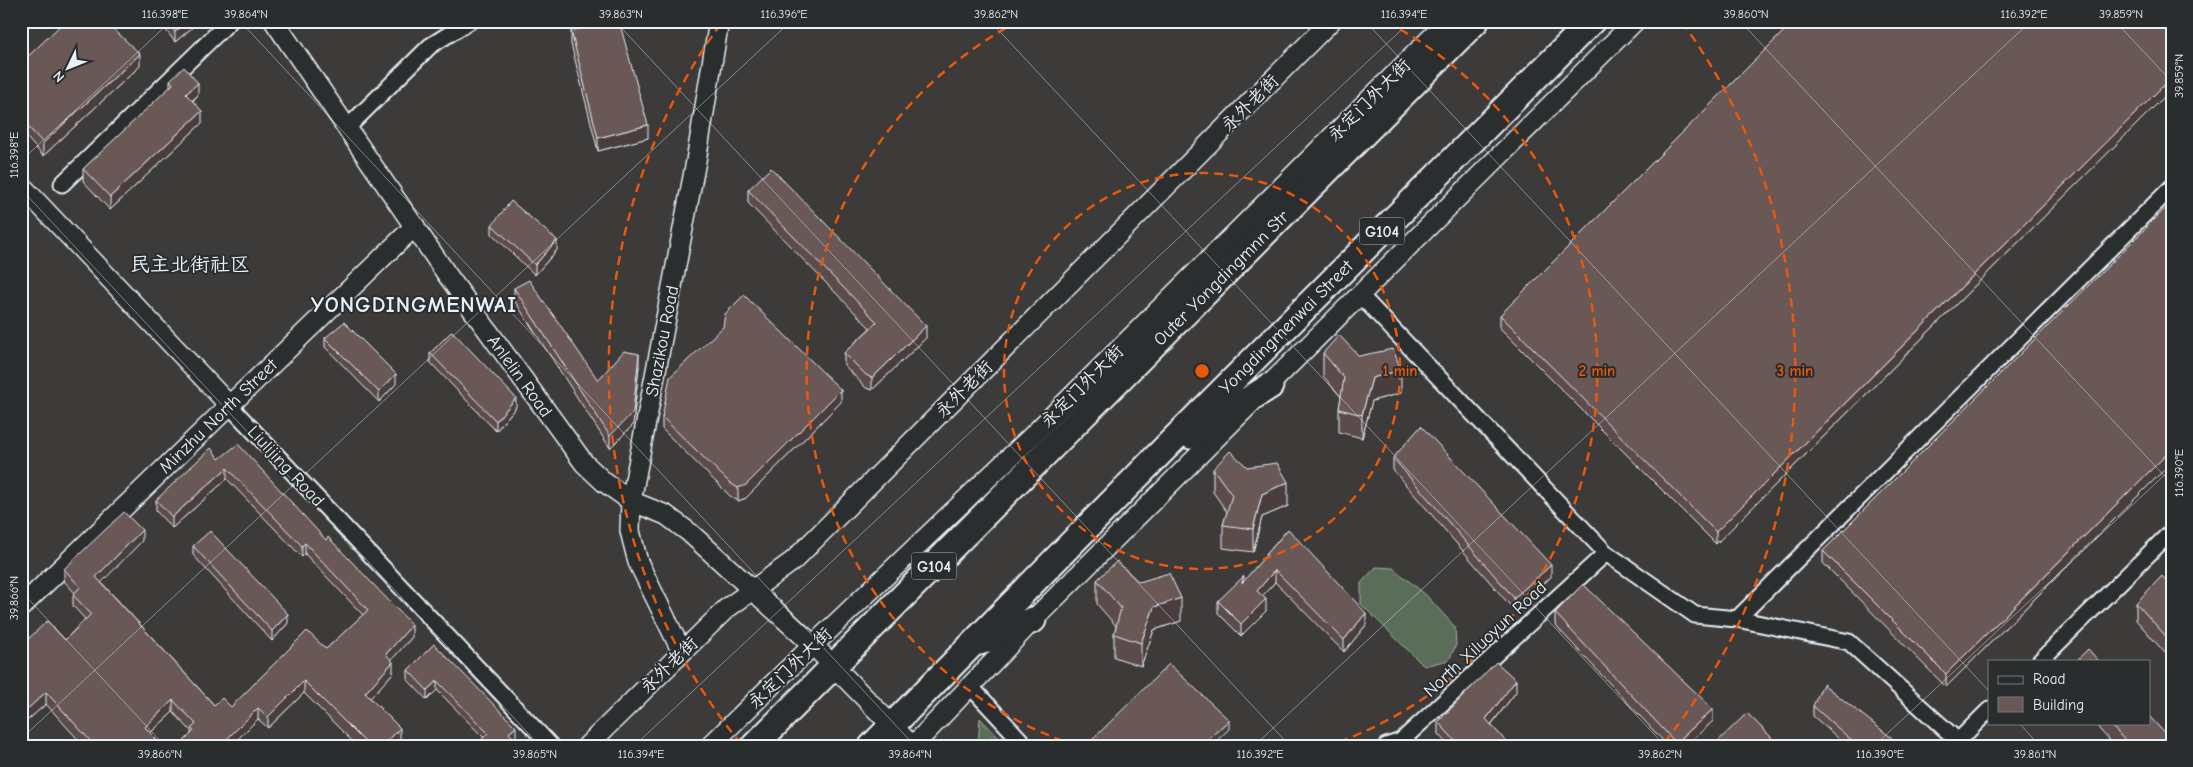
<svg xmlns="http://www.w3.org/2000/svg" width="2193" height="767" font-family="'Comic Neue','LXGW WenKai TC',sans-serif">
  <defs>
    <pattern id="park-crowns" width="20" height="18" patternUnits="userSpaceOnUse" patternTransform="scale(1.25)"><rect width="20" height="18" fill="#5a6d58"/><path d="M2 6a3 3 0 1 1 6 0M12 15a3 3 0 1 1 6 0" fill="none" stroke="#728271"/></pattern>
  </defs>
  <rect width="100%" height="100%" fill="#3d3a3a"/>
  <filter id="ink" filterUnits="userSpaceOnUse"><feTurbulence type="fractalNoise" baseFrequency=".02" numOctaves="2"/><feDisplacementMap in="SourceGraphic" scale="10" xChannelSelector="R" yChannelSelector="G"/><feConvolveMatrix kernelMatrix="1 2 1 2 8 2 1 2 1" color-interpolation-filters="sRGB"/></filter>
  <g filter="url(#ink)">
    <path fill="url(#park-crowns)" stroke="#a1afa8" d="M980 718 1007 746H978Z"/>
    <path fill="#5a6d58" stroke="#a1afa8" d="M1376 567 1393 568 1426 595 1455 627 1456 645 1449 660 1424 666 1361 604V583Z"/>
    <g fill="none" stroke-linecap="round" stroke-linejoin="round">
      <g stroke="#e8f1f8" stroke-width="19">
        <path id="minor" d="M348 127 430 46 470 21
          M62 184 230 21
          M1360 295 1606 553 1695 615 1737 619 1849 642 1958 741 1989 710
          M229 405 551 746
          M1737 619 2172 187
          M2040 661 2172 531
          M970 686 1026 746
          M1386 746 1401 741 1606 553"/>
      </g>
      <g stroke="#e8f1f8" stroke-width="22">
        <path id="tertiary" d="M274 21 448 276 584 463 604 482 631 501 666 515 690 533 813 645 912 746
          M21 185 229 405
          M21 607 415 226
          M682 652 638 562 630 531 631 501 696 161 719 21
          M587 746 726 609 793 561 1331 21
          M710 746 784 673 1031 437 1448 21
          M913 746 1033 620 1635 21"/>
      </g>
      <g stroke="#e8f1f8" stroke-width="29">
        <path id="trunk" d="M1191 436 1270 386
          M980 642 1033 620
          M754 746 1476 21
          M872 746 1172 441 1592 21"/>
      </g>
      <use href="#minor" stroke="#2a2d2e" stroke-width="15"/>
      <use href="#tertiary" stroke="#2a2d2e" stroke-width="19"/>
      <use href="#trunk" stroke="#2a2d2e" stroke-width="25"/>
    </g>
    <path fill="#5b4c4b" stroke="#e8f1f8" d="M159 21H200L175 42Z
      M2172 21V89L1716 544 1500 328V315Z
      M571 31 648 138 598 151 571 44Z
      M21 63 140 66 43 156 21 131Z
      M170 80 198 95 193 101 202 123 110 210 83 181V169L170 88Z
      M748 190 926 338 872 390 866 388 844 365V353L870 328 748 203Z
      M2172 202V462L1946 687 1823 563V551Z
      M492 225 557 250 535 275 492 234Z
      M514 288 598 380 639 366 633 425 610 448 514 300Z
      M325 338 396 384 379 402 325 347Z
      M430 353 516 407 496 431 430 362Z
      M1323 353 1359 356 1401 393 1372 401 1362 438 1339 432V409L1341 397 1323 376Z
      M841 402 746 498 738 501 730 496 662 429V417Z
      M1393 458 1551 577 1514 610 1393 470Z
      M219 459 412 637 391 660 393 673 370 698 400 739 394 746H357L304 693 268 728 258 719 191 734V731L173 712 150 733 162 746H84L46 704 21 726 65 640 85 619 73 606V595L75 593 64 581V569L142 541 101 582 214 705 231 707 326 649 363 615 305 554 302 557 227 479 172 528 156 511V500Z
      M1213 469 1288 506 1262 517 1253 552 1223 548V525L1227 512 1213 492Z
      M1288 529 1366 625 1344 652 1275 582 1262 596 1266 611 1241 636 1218 613V601L1244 581Z
      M193 546 288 623 272 641 193 555Z
      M1097 580 1139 582 1181 621 1154 630 1141 666 1114 657V634L1116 626 1097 604Z
      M2172 587V661L2136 620V603Z
      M1555 613 1713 721 1686 746H1668L1555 625Z
      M434 644 516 737 514 738 515 746 483 737 437 690 427 700 408 680V670Z
      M1516 692 1491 725 1510 746H1449L1438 734V722Z
      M1813 706 1902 746H1847L1813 716Z
      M2094 723H2149L2171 746H2114Z"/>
    <path fill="#4a3e3d" stroke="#e8f1f8" d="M188 21H200L175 42V32Z
      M140 54V66L43 156V143Z
      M2172 77V89L1716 544V532Z
      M198 83V95L186 106V94Z
      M202 111V123L110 210V197Z
      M648 125V138L598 151V138Z
      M557 240V250L535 275V265Z
      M926 326V338L872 390V378Z
      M639 354V366L633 425 610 448V436Z
      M1401 370V393L1372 401 1362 438V415L1372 378Z
      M396 374V384L379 402V392Z
      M841 390V402L746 498 738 501V488Z
      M516 398V407L496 431V421Z
      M2172 449V462L1946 687V674Z
      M227 468V479L172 528V517Z
      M1288 482V506L1262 517 1253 552V529L1262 494Z
      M142 530V541L96 588V577Z
      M305 543V554L302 557V546Z
      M1551 565V577L1514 610V598Z
      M1275 570V582L1257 602V591Z
      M1181 598V621L1154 630 1141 666V643L1154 607Z
      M1266 599V611L1241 636V624Z
      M1366 613V625L1344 652V640Z
      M288 614V623L272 641V631Z
      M412 625V637L386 666V654Z
      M393 662V673L365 704V693Z
      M1516 680V692L1486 731V719Z
      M304 681V693L268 728V717Z
      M437 681V690L427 700V690Z
      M46 692V704L21 726V715Z
      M173 700V712L145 738V727Z
      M258 708V719L231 746H220Z
      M1713 709V721L1686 746H1676V743Z
      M1229 720V729L1211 746H1201Z
      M516 727V737L509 743V733Z
      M400 728V739L394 746H383Z
      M515 739V746H509Z
      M2171 740V746H2164Z"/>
    <path fill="#6a5857" stroke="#e8f1f8" d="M65 21H105L140 54 43 143 21 119V63Z
      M166 21H188L175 32Z
      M608 21H619L648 125 598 138 571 31Z
      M1794 21H2172V77L1716 532 1500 315Z
      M184 67 198 83 186 94 202 111 110 197 83 169 173 84 170 80Z
      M771 168 926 326 872 378 866 375 844 353 877 322 748 190Z
      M511 201 557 240 535 265 492 225Z
      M2172 202V449L1946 674 1823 551Z
      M529 280 598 380 624 351 639 354 633 412 610 436 514 288Z
      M744 295 841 390 746 485 738 488 730 483 662 417 670 377 723 327 725 314Z
      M344 322 396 374 379 392 325 338Z
      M452 331 516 398 496 421 430 353Z
      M1339 335 1359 356 1393 349 1401 370 1372 378 1362 415 1339 409 1344 378 1323 353Z
      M1421 426 1551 565 1514 598 1393 458Z
      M238 444 326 540 328 537 412 625 386 654 393 662 365 693 400 728 383 746H369L304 681 268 717 258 708 220 746H179L194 731 191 729 196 724 173 700 145 727 162 746H95L46 692 21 715V646L47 621 65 640 91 614 73 595 80 587 64 569 124 512 142 530 96 577 214 705 222 698 231 707 307 631 326 649 368 610 305 543 302 546 227 468 172 517 156 500 211 448 219 459Z
      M1230 451 1247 467 1277 463 1288 482 1262 494 1253 529 1223 525 1232 495 1213 469Z
      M1288 529 1366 613 1344 640 1275 570 1257 591 1266 599 1241 624 1218 601 1244 576 1242 583Z
      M210 531 288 614 272 631 193 546Z
      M1117 561 1139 582 1169 573 1181 598 1154 607 1141 643 1114 634 1121 608 1097 580Z
      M2162 576 2172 587V643L2136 603Z
      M1583 584 1713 709 1676 743 1555 613Z
      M434 644 516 727 509 733 515 739 509 746H475L488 733 437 681 427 690 408 670Z
      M2088 649 2099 661H2076Z
      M1496 662 1516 680 1486 719 1510 746H1460L1438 722Z
      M1169 664 1229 720 1201 746H1086Z
      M1823 684 1902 746H1858L1813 706Z
      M1747 713 1780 746H1713Z
      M2149 716 2171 740 2164 746H2130L2109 723H2149Z"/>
  </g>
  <path fill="none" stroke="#e8f1f8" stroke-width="1" stroke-opacity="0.45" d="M240 21 915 746M615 21 1290 746M990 21 1665 746M1365 21 1989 691M1740 21 2172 484M2115 21 2172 82M21 161 171 21M21 189 540 746M21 591 165 746M2019 723 2040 746M21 739 791 21M634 746 1411 21M1254 746 2031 21M1874 746 2172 468"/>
  <g fill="none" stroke="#e8590c" stroke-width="2.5" stroke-dasharray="9 6">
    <circle cx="1202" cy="371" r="198"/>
    <path d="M1077 746A395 395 0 0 1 1017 22M1387 22A395 395 0 0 1 1327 746"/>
    <path d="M741 744A593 593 0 0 1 722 22M1682 22A593 593 0 0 1 1663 744"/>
  </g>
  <g text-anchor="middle" stroke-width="4" stroke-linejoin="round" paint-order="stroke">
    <g fill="#2a2d2e" stroke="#afb6bb" stroke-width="1">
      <rect x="1359.5" y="217.5" width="45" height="27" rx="4"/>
      <rect x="911.5" y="552.5" width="45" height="27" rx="4"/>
    </g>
    <g font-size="16" font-weight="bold" fill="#e8f1f8">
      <text x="1382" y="237">G104</text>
      <text x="934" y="572">G104</text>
    </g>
    <g font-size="18" fill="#e8f1f8" stroke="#2a2d2e">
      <text transform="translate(1369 100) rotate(-45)" y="6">永定门外大街</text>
      <text transform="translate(1250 103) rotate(-45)" y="6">永外老街</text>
      <text transform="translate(1221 278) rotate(-45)" y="6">Outer Yongdingmnn Str</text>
      <text transform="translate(1286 327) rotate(-45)" y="6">Yongdingmenwai Street</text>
      <text transform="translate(662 341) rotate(-79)" y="6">Shazikou Road</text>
      <text transform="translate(520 376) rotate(54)" y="6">Anlelin Road</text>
      <text transform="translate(1082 386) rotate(-45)" y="6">永定门外大街</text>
      <text transform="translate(964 389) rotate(-45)" y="6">永外老街</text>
      <text transform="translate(218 416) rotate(-44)" y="6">Minzhu North Street</text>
      <text transform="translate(286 466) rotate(47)" y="6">Liulijing Road</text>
      <text transform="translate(1485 639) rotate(-43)" y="6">North Xiluoyun Road</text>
      <text transform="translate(669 665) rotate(-44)" y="6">永外老街</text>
      <text transform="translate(790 668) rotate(-44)" y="6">永定门外大街</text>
    </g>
    <g font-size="20" fill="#e8f1f8" stroke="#2a2d2e">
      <text x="190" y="271">民主北街社区</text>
    </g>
    <g font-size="22" font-weight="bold" letter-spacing="1" fill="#e8f1f8" stroke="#2a2d2e">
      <text x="414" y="312">YONGDINGMENWAI</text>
    </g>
  </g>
  <circle cx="1202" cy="371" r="8" fill="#e8590c" stroke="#2a2d2e" stroke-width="2.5"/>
  <g font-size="15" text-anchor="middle" font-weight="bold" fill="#e8590c" stroke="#2a2d2e" stroke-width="4" stroke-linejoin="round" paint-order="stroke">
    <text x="1400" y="376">1 min</text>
    <text x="1597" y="376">2 min</text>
    <text x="1795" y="376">3 min</text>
  </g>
  <rect width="2193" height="767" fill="none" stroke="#2a2d2e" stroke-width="55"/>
  <rect x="1988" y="660" width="162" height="65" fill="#2a2d2e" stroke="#767b7f"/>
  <rect x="1998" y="676" width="25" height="8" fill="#2a2d2e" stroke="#767b7f"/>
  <text x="2033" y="684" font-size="15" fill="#e8f1f8">Road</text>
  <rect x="1998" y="697" width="25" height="15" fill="#6a5857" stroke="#767b7f"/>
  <text x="2033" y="710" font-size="15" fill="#e8f1f8">Building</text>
  <g transform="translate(68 68) rotate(227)" stroke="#2a2d2e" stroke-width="4" paint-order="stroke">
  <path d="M0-4L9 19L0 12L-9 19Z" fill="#e8f1f8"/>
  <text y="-8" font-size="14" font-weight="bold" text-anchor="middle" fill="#e8f1f8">N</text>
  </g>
  <rect x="28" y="28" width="2138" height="712" fill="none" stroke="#e8f1f8" stroke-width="2"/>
  <g font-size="12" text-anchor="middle" fill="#e8f1f8">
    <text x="165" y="18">116.398°E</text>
    <text x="246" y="18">39.864°N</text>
    <text x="621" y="18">39.863°N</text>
    <text x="784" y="18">116.396°E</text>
    <text x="996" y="18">39.862°N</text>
    <text x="1404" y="18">116.394°E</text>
    <text x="1746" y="18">39.860°N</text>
    <text x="2024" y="18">116.392°E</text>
    <text x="2121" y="18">39.859°N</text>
    <text transform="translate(2179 76) rotate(-90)" y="4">39.859°N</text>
    <text transform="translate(14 155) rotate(-90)" y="4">116.398°E</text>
    <text transform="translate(2179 473) rotate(-90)" y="4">116.390°E</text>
    <text transform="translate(14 598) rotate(-90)" y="4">39.866°N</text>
    <text x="160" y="758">39.866°N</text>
    <text x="535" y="758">39.865°N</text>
    <text x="641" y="758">116.394°E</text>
    <text x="910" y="758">39.864°N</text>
    <text x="1260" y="758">116.392°E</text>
    <text x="1660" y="758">39.862°N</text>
    <text x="1880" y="758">116.390°E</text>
    <text x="2035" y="758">39.861°N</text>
  </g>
</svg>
